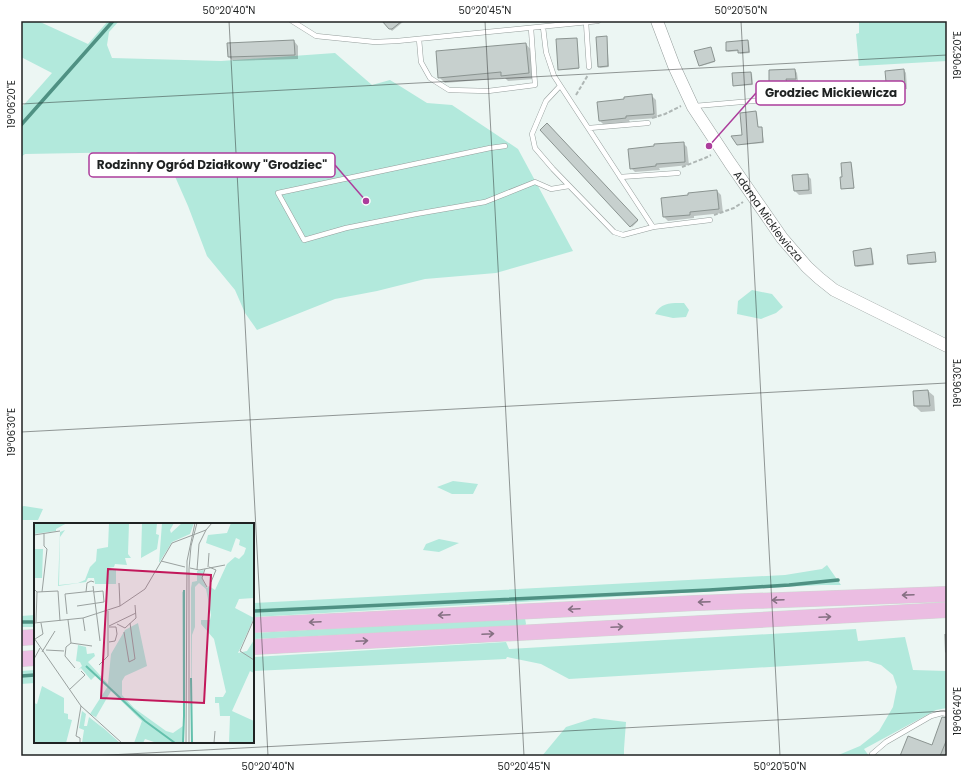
<svg xmlns="http://www.w3.org/2000/svg" width="968" height="777" font-family="Poppins,sans-serif">
  <rect width="100%" height="100%" fill="#ecf6f3"/>
  <path fill="#b2e9dc" d="M21 21H38L88 44 108 21H119L109 32 107 45 112 58 221 61 335 53 372 85 390 80 403 88 427 103 452 105 518 149 573 251 496 273 425 279 377 291 335 299 257 330 245 313 235 290 207 256 188 206 173 172 159 163 136 152 25 154 21 157V108L52 73 21 57Z
    M859 21H947V61L859 66 856 34 859 33Z
    M752 290 772 294 783 307 776 313 761 319 737 314 738 301Z
    M684 303 689 310 686 317 673 318 655 314C661 302 672 303 684 303Z
    M453 481 478 484 473 494H452L437 487Z
    M24 506 43 509 38 520H21V507Z
    M439 539 459 543 439 552 423 550 426 544Z
    M827 565 841 585H822L253 617V603L785 575 822 569Z
    M35 615V627H21V616Z
    M525 618 526 624 525 626 253 639V633Z
    M856 629 858 641 905 637 913 670 947 671V708L936 710 864 749 869 756H836L860 746 879 731 893 707 897 687 893 675 881 665 868 661 569 679 541 664 507 657 506 659 253 671V657L506 642 509 649Z
    M35 670V683L21 684V671Z
    M594 718 626 722 624 749V756H542L566 727Z"/>
  <path fill="#0003" d="M383 21H402L403 22 392 31Z
    M606 38 607 39 609 67 600 68 599 67Z
    M576 39 577 40 579 69 560 70 559 69Z
    M294 41 298 46V59L233 61 229 57Z
    M748 41 749 42 750 53 740 54 739 51 728 52 727 51Z
    M526 44 531 50 534 79 508 81 505 78 445 83 439 77Z
    M711 48 715 62 701 66 700 65Z
    M795 70 797 73 798 81H789V85L773 86 770 84Z
    M904 70 906 73 907 89 892 91 890 88V84L887 81Z
    M751 73 752 74 753 85 735 86 734 85Z
    M651 95 656 100 657 118 629 120 630 122 604 125 600 121Z
    M756 112 757 113 758 128H761L762 129 764 143 739 145 738 144Z
    M547 124 638 221 632 227 541 130Z
    M683 143 687 147 689 165 659 168 660 170 635 172 631 168Z
    M851 163 852 165 854 189H843L842 188Z
    M807 175 811 179 812 194 799 195 795 191Z
    M717 191 721 195 723 213 694 216V218L668 221 664 217Z
    M871 249 872 250 874 265 857 267 856 266 854 252Z
    M934 253 935 254 936 262 910 265 909 264 908 256Z
    M928 391 934 396 935 411 921 412 915 406Z
    M944 634H947V654L945 652Z
    M947 722V748L945 753 947 754V756H901L932 746Z"/>
  <g fill="none" stroke-linecap="round" stroke-linejoin="round">
    <path stroke="#4f9183" stroke-width="3.5" d="M21 125 113 21
      M253 611 709 590 789 585 838 580
      M21 622H35
      M21 676 35 675"/>
  </g>
  <path fill="#c7d0ce" stroke="#8b9491" d="M382 21H402L392 29H389Z
    M607 36 608 66 598 67 596 37Z
    M577 38 579 68 558 70 556 39Z
    M294 40 295 55 228 57 227 43Z
    M748 40 749 52 738 53V50L726 51V42Z
    M526 43 529 73 501 76V72L438 78 436 51Z
    M711 47 715 61 699 66 694 51Z
    M795 69 796 79H786L787 83 769 84V70Z
    M904 69 905 87 889 88 888 82H886L885 71Z
    M751 72 752 84 733 86 732 73Z
    M652 94 654 114 626 116V118L599 121 597 102 624 99V97Z
    M756 111 758 127H762L763 142 737 145 731 136 742 135 740 113Z
    M547 123 638 220 630 227 540 130Z
    M684 142 685 162 656 164V166L630 169 628 149 654 146V144Z
    M851 162 854 188 841 189 840 177H842L841 163Z
    M808 174 809 190 794 191 792 175Z
    M717 190 719 209 690 212V215L663 217 661 198 688 195V193Z
    M871 248 873 264 855 266 853 251Z
    M935 252 936 262 908 264 907 255Z
    M928 390 930 406H914L913 391Z
    M942 717 947 718V739L940 756H900L908 736 932 745Z"/>
  <g fill="none" stroke-linecap="round" stroke-linejoin="round">
    <g stroke="#959e9c" stroke-width="5.5">
      <path id="service" d="M292 21 316 36 375 42 397 41 598 21
        M586 22 589 67
        M543 27 546 52 554 76 653 227
        M419 39 421 62 430 78 449 90 488 91 535 85 531 28
        M560 86 546 101 532 134 535 148 553 169 614 232 623 235 653 227 710 220
        M695 106 868 91
        M589 128 648 123
        M505 146 490 148 278 193 304 240 346 228 416 214 485 202 535 182 551 189 569 186
        M620 177 678 173
        M872 754 886 742 931 716 942 713 947 714"/>
    </g>
    <g stroke="#959e9c" stroke-width="13">
      <g id="tertiary">
        <path id="s1" d="M657 21 674 66 693 107 730 163 782 238 807 267 819 278 834 290 947 346"/>
      </g>
    </g>
    <g stroke="#d2d3d3" stroke-width="16">
      <path id="primary" d="M253 625 696 603 947 594
        M21 638 35 637
        M253 647 947 610
        M21 659 35 658"/>
    </g>
    <path stroke="#aeb6b4" stroke-width="2" stroke-dasharray="4 2" stroke-linecap="butt" d="M576 95 588 75
      M652 118 665 114 681 106
      M682 167 705 158 711 155
      M714 215 734 208 743 202"/>
    <use href="#service" stroke="#fff" stroke-width="4.5"/>
    <use href="#tertiary" stroke="#fff" stroke-width="12"/>
    <use href="#primary" stroke="#ebbde2" stroke-width="15"/>
  </g>
  <defs><path id="oneway-shaft" d="M-6 0H5M1.5-3L5.5 0L1.5 3" fill="none" stroke-width="1.6" stroke-linecap="round" stroke-linejoin="round"/></defs>
  <g stroke="#857082">
    <use href="#oneway-shaft" transform="translate(908 595) rotate(178)"/>
    <use href="#oneway-shaft" transform="translate(778 600) rotate(178)"/>
    <use href="#oneway-shaft" transform="translate(704 602) rotate(178)"/>
    <use href="#oneway-shaft" transform="translate(574 609) rotate(177)"/>
    <use href="#oneway-shaft" transform="translate(444 615) rotate(177)"/>
    <use href="#oneway-shaft" transform="translate(825 617) rotate(-3)"/>
    <use href="#oneway-shaft" transform="translate(315 622) rotate(177)"/>
    <use href="#oneway-shaft" transform="translate(617 627) rotate(-3)"/>
    <use href="#oneway-shaft" transform="translate(488 634) rotate(-3)"/>
    <use href="#oneway-shaft" transform="translate(362 641) rotate(-3)"/>
  </g>
  <path fill="none" stroke="#1f2222" stroke-width="1" stroke-opacity="0.45" d="M229 21 268 756M485 21 524 756M741 21 780 756M21 104 947 55M21 432 947 383M90 756 947 711"/>
  <g text-anchor="middle" stroke-width="3.5" stroke-linejoin="round" paint-order="stroke">
    <g font-size="11" fill="#1f2222" stroke="#fff">
      <text dy="4" stroke="none"><textPath href="#s1" startOffset="226">Adama Mickiewicza</textPath></text>
    </g>
  </g>
  <g transform="translate(34 523)">
    <rect width="220" height="220" fill="#ecf6f3"/>
    <path d="M0 0H33L22 6V8L0 11ZM75 0H95L94 31 97 35H91L93 42 81 41 80 44 74 45 82 47V61H61L60 55H54L52 59 24 63 26 9 31 7 26 14 25 62 44 60 51 57 56 44 62 38 63 26 74 24ZM108 0H123L122 11 125 12 123 26 107 35ZM128 0H140L136 7 137 10 148 0H160L156 11 138 19 125 40ZM197 0H220V75L205 76 201 85 220 95 204 130 213 128 220 117V150L216 148 198 188 220 198V220H195L196 193H186L185 180H181V174H189L192 169 180 116 167 101V97H176L177 92 172 66 165 60 161 64V104L158 112 157 220V65L158 59 163 58V48L170 47 168 55 173 65 175 63 181 67 193 41 201 34 205 36 210 31 212 25 205 22 206 17 202 15 197 29 172 20 174 12 193 10ZM0 26H9L8 55H0ZM151 67 150 192H149L148 69ZM104 100 113 143 91 153 88 158V172L100 185 132 208 139 210 149 203 150 220H123L111 216 109 220H100L108 198 77 168 62 194 65 196 56 191 74 163 62 152 57 157 47 145 44 147 48 143 46 139 42 138 44 122 52 124 53 131 60 130 61 133 54 139 74 161 77 131 91 107ZM8 163 30 175V190L34 191V196L38 197 32 220H0V180L3 181ZM48 188 52 191 50 203H53L55 194 70 206 56 193 86 220H48L50 207 45 205Z" fill="#b2e9dc"/>
    <path fill="none" stroke="#63c0ac" stroke-width="2" d="M52 143 111 198 141 220M157 155 158 220M150 193V67M149 220 150 193"/>
    <path fill="none" stroke="#9aa19f" stroke-width="1" d="M0 12 26 8M127 38 151 44M174 44 175 30M175 44 182 47 177 59M156 45 165 47 191 42M171 46 168 55 173 64M163 47 165 21 172 7M85 60 86 83M59 63 66 118M0 66 3 69 24 68 26 98M8 69 13 26 10 23V11M52 69 53 60 57 58 60 59M43 83 70 79 69 68 59 69M33 91 31 71 59 68M49 95 51 108M220 96 206 128 220 137M34 97 37 120M2 99 3 69M0 100 49 95 86 83 111 66 138 20 172 7 178 0M83 101 91 105 102 95 101 82M75 103 102 90M75 104H82L83 111 81 118 75 119M90 109 95 139 101 136 96 100M0 115 47 183 88 220M1 116 9 111 7 100M12 127 30 128M8 129 21 108M0 136 6 125M65 142 74 133V88M41 145 31 133 32 124 37 120 58 123M35 167 51 152 47 148M46 220V215L42 213 47 183M152 220 153 38 161 0M155 220V46L157 23 163 0M180 220 181 208"/>
    <path fill="#c2185b" fill-opacity="0.15" stroke="#c2185b" stroke-width="2" d="M74 46 177 52 170 180 67 175Z"/>
    <rect width="220" height="220" fill="none" stroke="#1f2222" stroke-width="2"/>
  </g>
  <path fill="none" stroke="#ac3d9c" stroke-width="1.5" d="M709 146L756 93M366 201L335 165"/>
  <g fill="#ac3d9c" stroke="#fff" stroke-width="1.5">
    <circle cx="709" cy="146" r="4"/>
    <circle cx="366" cy="201" r="4"/>
  </g>
  <g fill="#fff" stroke="#ac3d9c" stroke-width="1.5">
    <rect x="756" y="81" width="149" height="24" rx="4"/>
    <rect x="89" y="153" width="246" height="24" rx="4"/>
  </g>
  <g font-size="12" text-anchor="middle" font-weight="bold" fill="#1f2222">
    <text x="831" y="97">Grodziec Mickiewicza</text>
    <text x="212" y="169">Rodzinny Ogród Działkowy "Grodziec"</text>
  </g>
  <rect width="968" height="777" fill="none" stroke="#ffffff" stroke-width="44"/>
  <rect x="22" y="22" width="924" height="733" fill="none" stroke="#1f2222" stroke-width="1.5"/>
  <g font-size="10" text-anchor="middle" fill="#1f2222">
    <text x="229" y="14">50°20'40"N</text>
    <text x="485" y="14">50°20'45"N</text>
    <text x="741" y="14">50°20'50"N</text>
    <text transform="translate(957 55) rotate(-90)" y="4">19°06'20"E</text>
    <text transform="translate(11 104) rotate(-90)" y="4">19°06'20"E</text>
    <text transform="translate(957 383) rotate(-90)" y="4">19°06'30"E</text>
    <text transform="translate(11 432) rotate(-90)" y="4">19°06'30"E</text>
    <text transform="translate(957 711) rotate(-90)" y="4">19°06'40"E</text>
    <text x="268" y="770">50°20'40"N</text>
    <text x="524" y="770">50°20'45"N</text>
    <text x="780" y="770">50°20'50"N</text>
  </g>
</svg>
